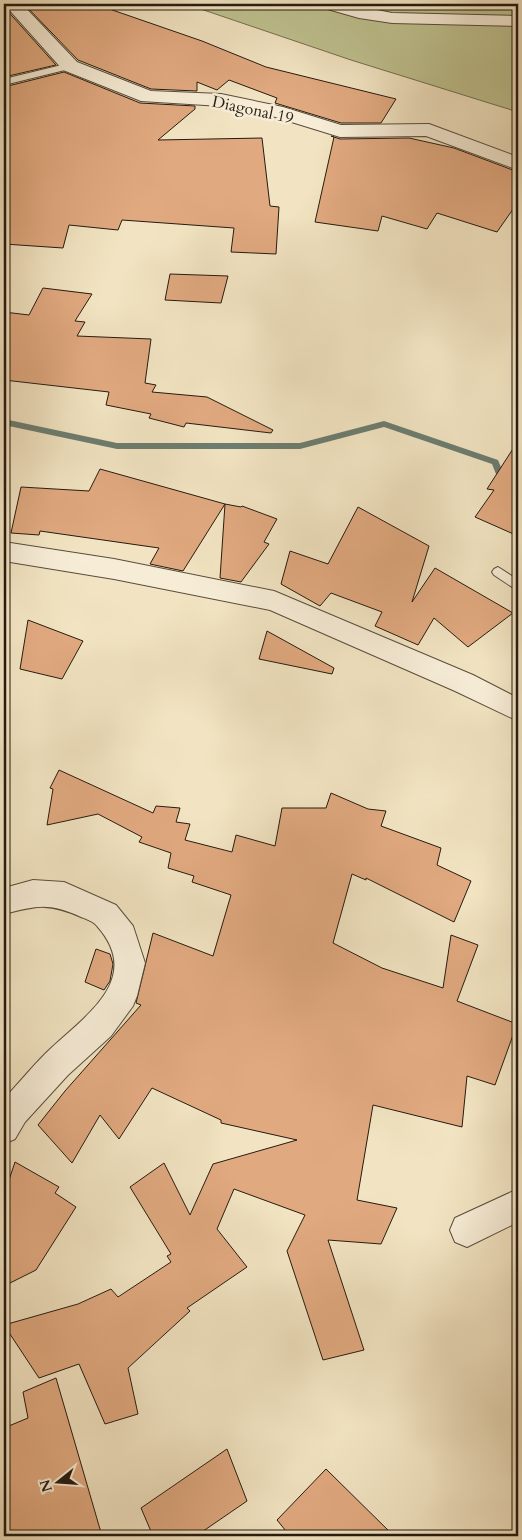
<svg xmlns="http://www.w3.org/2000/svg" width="522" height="1540" font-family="Cardo,serif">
  <rect width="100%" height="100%" fill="#f2e4c2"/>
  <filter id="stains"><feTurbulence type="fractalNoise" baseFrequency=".004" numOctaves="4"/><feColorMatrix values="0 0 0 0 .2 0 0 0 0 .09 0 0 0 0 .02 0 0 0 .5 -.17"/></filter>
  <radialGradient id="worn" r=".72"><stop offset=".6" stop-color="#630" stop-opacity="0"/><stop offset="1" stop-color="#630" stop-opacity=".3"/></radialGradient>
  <path fill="#bfc290" stroke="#726e50" d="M186 4H518V112L351 60Z"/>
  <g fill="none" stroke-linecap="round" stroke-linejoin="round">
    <path fill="#6c7d70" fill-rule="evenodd" d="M4 419 117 443H300L384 421 498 460 507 482 506 484H500L492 464 384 427 300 449H117L4 425Z"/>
  </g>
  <path fill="#e1a980" stroke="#251b10" d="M24 4H95L202 41 266 67 396 99 381 123H341L275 103 277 98 229 80 217 90 197 82V91L151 89 78 60Z
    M4 7 56 65 4 77Z
    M64 72 140 103 195 106V109L158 140 262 138 270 206 279 207 276 254 231 252 234 228 122 220 118 230 69 225 63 248 4 244V87Z
    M331 136 340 139 409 138 454 148 518 172V202L497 232 437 213 427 229 382 216 378 231 315 222 334 137Z
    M170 274 228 276 221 303 165 300Z
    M43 288 92 294 75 321 85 322 77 336 151 339 145 383 156 385 152 392 207 397 273 430 271 433 186 423 184 427 149 418 151 414 106 405 109 392 4 380V312L29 315Z
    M518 441V536L475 517 494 490 487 489Z
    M100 469 225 504 241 507 242 506 277 519 264 542 269 544 241 582 220 578 225 504 183 571 150 564 159 548 40 531 39 535 11 533 21 487 89 491Z
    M358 507 429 546 412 602 435 568 513 613 468 647 434 618 418 645 375 626 382 612 331 593 320 606 281 584 290 551 328 564Z
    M28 620 83 641 62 679 20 669Z
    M267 631 334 668 332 674 259 659Z
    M59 770 153 813 156 806 180 808 176 822 190 824 185 840 232 852 236 835 275 846 282 808H326L331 793 368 809 386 811 381 826 441 848 437 865 471 881 454 922 366 878V880L352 874 333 943 382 968 443 988 451 935 478 945 457 1001 517 1024 495 1085 467 1076 462 1127 373 1105 357 1200 397 1208 381 1244 328 1240 364 1350 323 1360 287 1251 305 1215 234 1189 217 1229 247 1267 187 1308 190 1311 128 1368 138 1414 105 1424 79 1364 39 1378 4 1325 78 1304 111 1289 118 1297 171 1262 167 1256 171 1254 130 1187 164 1163 190 1215 213 1164 297 1140 221 1123V1120L152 1088 119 1139 100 1115 72 1163 38 1125 65 1091 141 1005 136 1003 153 933 213 956 231 895 192 882 194 876 168 868 171 853 139 842 142 837 98 814 47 825 53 789 50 788Z
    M96 949 110 954 113 964 110 981 104 990 85 982Z
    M15 1162 59 1187 55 1193 76 1207 36 1270 4 1286V1195Z
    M56 1378 102 1536H4V1428L28 1418 23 1392Z
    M227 1449 247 1501 196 1536H153L141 1508Z
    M326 1469 394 1536H290L277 1520Z"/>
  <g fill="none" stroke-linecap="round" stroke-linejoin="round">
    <g stroke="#584d3c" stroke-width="2">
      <path id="lane" d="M70 63 73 64V68L4 85V79Z
        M498 567 518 580V591L494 575 492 572 494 569Z"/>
    </g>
    <g stroke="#584d3c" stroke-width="2">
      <path id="street" d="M4 4H22L77 62 151 91 221 94 283 107 341 125 429 124 518 157V170L426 136 340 137 272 116 221 106 141 101 63 70Z
        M321 4H348L392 13 518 16V26L392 23 359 18 324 8Z
        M4 542 114 559 274 591 473 675 518 698V721L455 691 270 610 114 579 4 561Z
        M33 880 64 882 116 905 133 926 145 963 137 996 133 1006 111 1036 68 1075 25 1122 15 1139 4 1144V1099C18 1084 31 1068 45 1054 80 1019 146 981 97 926 93 921 86 919 81 917 48 902 37 906 4 914V888Z
        M518 1189V1222L467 1247 455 1242 450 1230 455 1218Z"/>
    </g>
    <use href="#lane" fill="#f7edd7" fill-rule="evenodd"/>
    <use href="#street" fill="#f7edd7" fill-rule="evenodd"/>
  </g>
  <g text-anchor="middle" stroke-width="5" stroke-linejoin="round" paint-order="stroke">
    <g font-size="16" fill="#251b10" stroke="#f7edd7">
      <text transform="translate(253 109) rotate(12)" y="6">Diagonal 19</text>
    </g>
  </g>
  <rect width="522" height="1540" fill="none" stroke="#f2e4c2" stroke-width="20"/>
  <rect x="5" y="5" width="512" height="1530" fill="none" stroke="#251b10" stroke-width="2.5"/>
  <rect x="10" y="10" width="502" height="1520" fill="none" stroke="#251b10"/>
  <g transform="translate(58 1482) rotate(253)" stroke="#f7edd7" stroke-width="4" paint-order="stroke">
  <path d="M0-4L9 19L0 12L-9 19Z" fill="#251b10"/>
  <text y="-8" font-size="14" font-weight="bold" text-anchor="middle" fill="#251b10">N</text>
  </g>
  <rect width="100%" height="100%" filter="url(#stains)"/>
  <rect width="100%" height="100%" fill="url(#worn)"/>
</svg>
